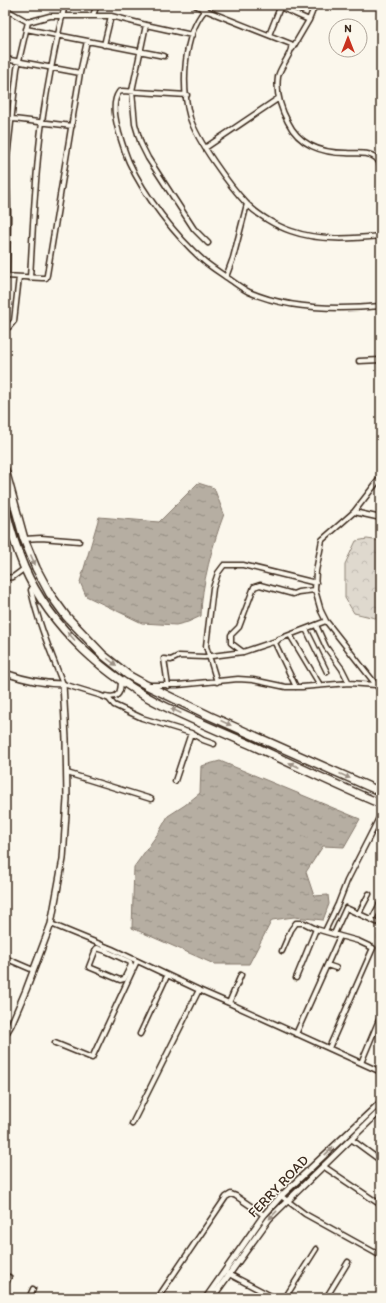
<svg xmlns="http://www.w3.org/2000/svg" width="386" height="1303" font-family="Itim,sans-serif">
  <defs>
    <pattern id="forest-crowns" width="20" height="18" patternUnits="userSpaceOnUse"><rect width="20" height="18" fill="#dfd9ce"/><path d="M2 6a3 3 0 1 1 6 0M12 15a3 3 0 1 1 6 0" fill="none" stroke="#c0bab0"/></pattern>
    <pattern id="water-ripples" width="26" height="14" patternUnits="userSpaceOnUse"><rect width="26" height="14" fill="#b6aea2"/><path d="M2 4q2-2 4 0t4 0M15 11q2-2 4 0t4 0" fill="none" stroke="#958e83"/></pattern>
  </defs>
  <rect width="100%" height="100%" fill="#fbf7ec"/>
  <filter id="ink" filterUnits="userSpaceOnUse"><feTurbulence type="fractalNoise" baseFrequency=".025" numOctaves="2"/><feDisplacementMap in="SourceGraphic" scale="8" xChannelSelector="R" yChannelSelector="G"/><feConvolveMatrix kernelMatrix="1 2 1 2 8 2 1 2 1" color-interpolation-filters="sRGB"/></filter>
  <g filter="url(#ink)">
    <path fill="url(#forest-crowns)" stroke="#8d8276" d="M367 539 381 541V616L375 618 354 613 345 598V564L356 541Z"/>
    <path fill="url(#water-ripples)" stroke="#85796d" d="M198 483 214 488 224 514C213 543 201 586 201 616L188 622 176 625 142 623 86 596 80 582 99 517 159 522Z
      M220 761 360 819 344 847 323 846 306 872 314 896 328 895 329 904 323 920 294 917 272 920 249 964H214L132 928 134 867 159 832 168 816 185 805 200 793 201 766Z"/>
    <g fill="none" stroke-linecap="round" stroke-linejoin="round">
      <g stroke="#3b2a1e" stroke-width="7">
        <path id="minor" d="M195 5 205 10C183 36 181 86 190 118 198 142 229 185 247 204 258 215 276 226 291 231 319 241 351 239 381 236
          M207 5 205 10 291 44C294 52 279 68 278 77 276 92 281 109 288 122 299 145 322 153 346 153 356 154 368 151 376 158 378 160 380 164 381 166
          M280 7 309 20
          M5 9 28 22 50 16H111L146 25 192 35
          M93 15 97 5
          M146 25 132 91 135 124 141 144 148 158 194 229 208 243
          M26 29 164 56
          M269 35 281 5
          M104 45 111 16
          M292 49 309 20 315 5
          M5 59 80 73
          M187 95 122 91 119 92C111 103 116 122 119 133 122 143 125 153 129 162 144 195 176 237 204 261 211 267 219 272 226 277 234 282 241 288 249 292 290 310 338 310 381 306
          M5 118 72 126
          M205 148 279 98
          M5 276 42 278H46L47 275 80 73 87 41
          M7 276 8 218 7 158 17 69 28 22
          M226 277 233 258 247 204
          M30 278C33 226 35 173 42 122 48 83 55 44 65 5
          M5 328 9 327 14 321 19 277
          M359 361 381 360
          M381 477 354 512 322 540 316 571 315 590 321 611 326 621 381 691
          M354 512 381 518
          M24 539 41 538 79 541
          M5 578 13 577 25 568
          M34 587 31 590C38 623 51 653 63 684L99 695 109 699 114 705 142 718 191 733 203 740 214 744
          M316 625 326 647 342 669 349 683
          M306 629 327 672
          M290 635 320 685
          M243 652 231 643V635L239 627 254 587 260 585 293 594 298 592 315 590
          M217 682 206 646 213 588 218 573 224 565H243L316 583
          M150 685H178L238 679 253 680 286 687H302L349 683 376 685
          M168 686 164 659 171 660 179 656 204 657 243 652 276 641
          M296 687 275 643 279 639 326 621
          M106 696C119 699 121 692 121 680
          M67 773 151 799
          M175 781 191 733
          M359 913 369 894
          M372 919 381 902
          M51 924 112 949 199 990 229 1003 381 1072
          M325 931 338 904 347 881 381 814
          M334 934 346 908 381 924
          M381 936V938
          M106 951 130 962 131 965 124 979 120 980 89 967 96 949 97 948 106 951 107 947
          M282 951 291 930 296 923H304L316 929
          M5 958 33 970
          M327 965 336 968
          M296 978 316 929 340 936
          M229 1003 241 975
          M140 1034 167 976
          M296 1034 340 936 358 941 373 948 329 1048
          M55 1043 92 1058 137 961
          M361 1063 381 1015
          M132 1124 199 990
          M351 1139 381 1161
          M323 1166 381 1205
          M281 1196 305 1214 381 1256
          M227 1273 275 1298
          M5 1285 9 1277
          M29 1298 33 1289
          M160 1298 161 1293 226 1197 231 1194 236 1196 264 1215
          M285 1298 316 1249
          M326 1298 348 1262"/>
      </g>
      <g stroke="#3b2a1e" stroke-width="8">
        <path id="tertiary" d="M5 673C25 680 42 684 63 684L66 739 67 799 63 859 51 924 26 990 11 1025 5 1035
          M206 1298 264 1215 281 1196 381 1102
          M212 1298 269 1219 381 1110"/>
      </g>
      <g stroke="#3b2a1e" stroke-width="10">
        <path id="trunk" d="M5 470 24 539 36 568 50 594 66 616 103 655 128 675 146 685 210 716 381 792
          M5 507C10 528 16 548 24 567 51 629 107 678 166 707 193 720 221 732 249 744 293 764 336 785 381 804"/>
      </g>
      <use href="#minor" stroke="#fbf7ec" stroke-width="4"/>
      <use href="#tertiary" stroke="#fbf7ec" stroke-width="5"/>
      <use href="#trunk" stroke="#fbf7ec" stroke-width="7"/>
    </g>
    <defs><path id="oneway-solid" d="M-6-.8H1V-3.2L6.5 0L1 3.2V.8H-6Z"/></defs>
    <g fill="#9b9085">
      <use href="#oneway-solid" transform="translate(33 560) rotate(66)"/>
      <use href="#oneway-solid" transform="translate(71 636) rotate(-132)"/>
      <use href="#oneway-solid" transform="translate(112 662) rotate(37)"/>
      <use href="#oneway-solid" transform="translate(176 711) rotate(-155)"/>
      <use href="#oneway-solid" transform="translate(226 723) rotate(24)"/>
      <use href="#oneway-solid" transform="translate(294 765) rotate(-155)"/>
      <use href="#oneway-solid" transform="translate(345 776) rotate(24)"/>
      <use href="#oneway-solid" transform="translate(329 1151) rotate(-43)"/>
      <use href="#oneway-solid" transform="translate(273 1215) rotate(134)"/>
    </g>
  </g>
  <g text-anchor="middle" stroke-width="3" stroke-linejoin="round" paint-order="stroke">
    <g font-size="14" fill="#3b2a1e" stroke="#fbf7ec">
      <text transform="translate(278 1186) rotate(-46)" y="5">FERRY ROAD</text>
    </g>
  </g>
  <rect width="386" height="1303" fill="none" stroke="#fbf7ec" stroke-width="20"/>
  <rect x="10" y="10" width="366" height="1283" fill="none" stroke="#3b2a1e" stroke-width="1.5" filter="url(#ink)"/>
  <g transform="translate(348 38)"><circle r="19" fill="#fbf7ec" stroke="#aea59a"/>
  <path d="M0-3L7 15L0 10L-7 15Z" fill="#c8321e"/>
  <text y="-6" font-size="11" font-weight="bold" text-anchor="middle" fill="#3b2a1e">N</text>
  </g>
</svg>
